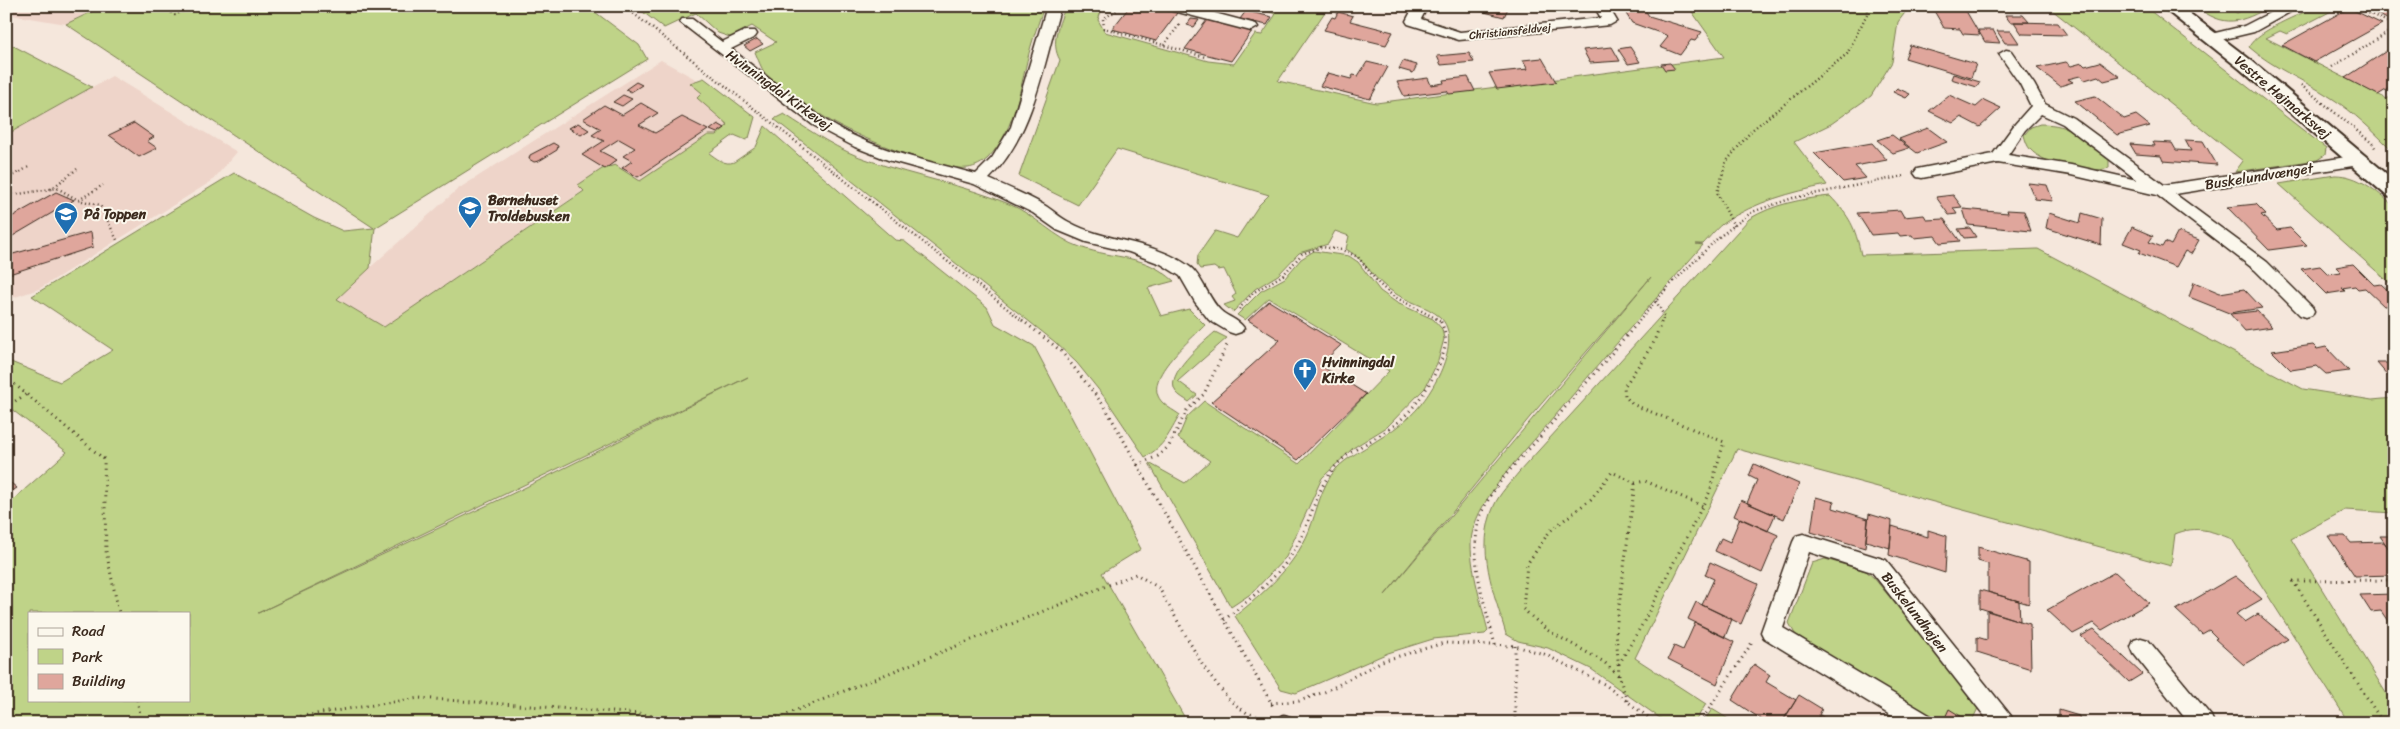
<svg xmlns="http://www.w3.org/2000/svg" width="2400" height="729" font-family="Sriracha,sans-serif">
  <rect width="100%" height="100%" fill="#f5e7dc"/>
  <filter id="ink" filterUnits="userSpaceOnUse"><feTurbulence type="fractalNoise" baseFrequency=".02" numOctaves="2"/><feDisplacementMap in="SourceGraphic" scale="10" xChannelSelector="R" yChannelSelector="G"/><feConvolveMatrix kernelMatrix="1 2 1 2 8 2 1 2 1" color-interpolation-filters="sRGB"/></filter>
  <g filter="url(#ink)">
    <path fill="#eed4c9" d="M6 6H104L66 24 6 14Z
      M661 60 710 87 750 121 662 184 584 190 384 327 336 298 458 189Z
      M112 76 237 152 212 181 39 289 6 300V135Z"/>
    <path fill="#bfd388" stroke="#7d7e53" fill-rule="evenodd" d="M104 6H587L639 45 647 59 375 228 370 268 337 299 384 327 584 191 578 185 602 169 615 165 640 181 708 135H717L728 125 697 98 702 93 690 83 704 78 755 117 749 138 746 140 734 135 709 153C716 158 725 166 734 162L756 147 765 126 895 240 904 241 987 307 995 324 1034 346 1141 549 1102 573 1186 720 1181 723H6V506L67 452 6 405V360L60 382 113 350 32 296 234 173 314 218 343 231 374 228 66 24ZM748 377 522 489 258 613ZM29 613H189V700H29Z
      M635 6H1044C1040 19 1035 32 1031 46 1020 84 1017 128 988 158 983 163 975 167 968 168 943 172 859 137 836 124 818 114 779 87 765 73 761 68 758 59 755 52L776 42 752 26 730 37 718 33 696 13 664 28Z
      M1066 6H1103L1098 20 1105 32 1208 61 1234 64 1255 34 1262 35 1276 14 1260 9 1263 6H1329L1278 81 1376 103 1724 57 1688 6H1910L1898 22 1892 62 1871 96 1831 124 1794 142 1827 185C1792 192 1755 202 1725 222 1717 227 1710 237 1703 244H1696L1703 245C1651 304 1599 363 1549 423 1525 451 1479 497 1472 534 1467 558 1482 606 1488 631L1485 634 1433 639 1388 653 1296 693 1281 689 1235 616C1264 593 1294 567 1309 531 1317 511 1321 486 1336 469 1347 457 1363 450 1376 441 1388 434 1400 425 1410 416 1430 399 1465 340 1440 317 1426 305 1407 302 1393 292 1374 281 1366 260 1346 249L1349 236 1335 231 1328 244 1299 253 1278 275 1255 289 1233 312 1224 305 1235 301 1232 297 1236 294 1224 269 1218 270 1214 267 1200 269 1197 265 1198 255 1215 231 1237 238 1259 205 1269 195 1117 149 1078 205 1019 176 1060 60C1050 43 1059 23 1066 6ZM1651 277 1385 595 1530 417Z
      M2047 6H2144L2326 148 2325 155 2317 160 2235 172 2243 161Z
      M2195 6H2225L2237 13 2251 6H2272C2239 23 2226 29 2195 6Z
      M2317 6H2341L2287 34 2280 31 2266 38 2387 99 2394 94V152C2374 132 2354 112 2330 97 2302 79 2273 68 2249 47 2257 30 2300 15 2317 6Z
      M6 42 92 87 6 135Z
      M784 114C812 132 839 151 871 161 916 177 964 185 1009 204 1034 214 1056 239 1080 247 1116 260 1143 253 1174 281L1148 288 1161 316 1189 309 1205 325C1190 341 1139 380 1163 403 1168 408 1175 411 1180 415 1169 433 1165 446 1145 457L1106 399 1077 363 1055 342 774 119Z
      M2040 124C2072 124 2084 137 2109 156V168C2091 174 2043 165 2030 149 2027 146 2025 139 2024 135L2031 127Z
      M2335 175C2359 175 2376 191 2394 206V287L2279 184Z
      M1830 196C1850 217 1855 226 1861 255L2038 249 2303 389 2372 400 2394 398V513L2345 510 2291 539 2394 706V723H2349L2232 539C2211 531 2197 525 2175 534L2171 566 1737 449 1635 658 1706 704 1694 723H1667L1591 669 1548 648 1518 641 1506 634C1494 592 1475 549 1494 506 1499 494 1511 482 1519 472L1749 219C1774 204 1801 199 1830 196Z
      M1314 251 1349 256 1358 262 1380 291 1397 303 1433 319 1442 329 1444 339 1438 361 1425 388 1387 427 1353 448 1322 478 1286 557 1252 593 1231 607 1149 463 1185 483 1210 461 1178 438 1187 417 1204 401 1299 464 1389 371 1269 298 1245 320 1237 315 1261 291 1285 278 1301 259Z
      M1215 332 1227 338 1178 381 1197 395 1189 402C1185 399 1179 396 1176 392 1163 375 1204 342 1215 332Z
      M1825 559 1866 571 1874 578 1979 706 1971 723H1939L1795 634 1789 623 1812 563Z
      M1712 709 1735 723H1703Z"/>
    <path fill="#dfa69c" stroke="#3b2a1e" d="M1130 6H1149L1177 13 1156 41 1112 29Z
      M1461 6H1509L1504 17Z
      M1536 6H1563L1564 9 1539 11Z
      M2361 6H2394V19L2391 21Z
      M1643 7 1649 16 1702 32 1695 41 1691 40 1680 55 1660 47 1668 37 1666 35 1632 23 1623 9Z
      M2349 8 2382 24 2314 62 2282 45Z
      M1933 9 1966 11 1980 35 1963 34 1960 29 1944 28Z
      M1246 11 1272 17 1267 25 1240 19Z
      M1338 12 1353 16 1350 21 1393 32 1386 45 1324 30 1332 17 1335 18Z
      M2005 15H2023L2029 22H2010Z
      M1191 19 1199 20 1194 27 1187 25Z
      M1207 20 1252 31 1231 61 1185 49Z
      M2014 22 2058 23 2067 35 2022 34Z
      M1978 30H1993L2000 43 1985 42Z
      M1997 31H2011L2019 43H2005Z
      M757 39 763 44 750 51 744 46Z
      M1910 45 1976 64 1971 78 1905 58Z
      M2394 46V85L2378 95 2345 78Z
      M1612 47 1620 61 1590 63 1583 50Z
      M1630 47 1640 62 1628 64 1618 49Z
      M1469 53 1474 62 1441 65 1437 56Z
      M1542 58 1556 82 1497 89 1489 73 1528 69 1523 60Z
      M1403 61 1417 65 1413 73 1399 69Z
      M1367 62 1388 67 1370 99 1320 86 1328 73 1351 79 1353 75 1358 76Z
      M2066 62 2071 66 2082 63 2085 66 2100 62 2120 77 2104 81 2098 76 2085 80 2080 76 2068 79 2073 82 2060 86 2037 68Z
      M1670 63 1675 69 1665 70 1661 64Z
      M1953 74 1980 82 1977 87 1951 79Z
      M1468 77 1475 91 1449 94 1447 91 1404 96 1397 82 1428 78 1431 85 1444 83 1443 80Z
      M636 82 642 85 631 92 626 89Z
      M1897 88 1910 94 1906 98 1893 92Z
      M623 95 632 99 622 106 613 102Z
      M1949 95 1976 107 1984 100 2001 108 1980 127 1961 117 1953 123 1929 111Z
      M2095 96 2124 119 2136 115 2150 126 2117 135 2075 101Z
      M641 103 658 113 639 125 655 133 682 117 708 130 638 177 622 168 632 161 623 156 635 148 619 139 600 151 617 160 605 169 582 155 604 141 592 135 601 129 583 119 604 105 622 115Z
      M134 123 154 137 147 141 157 148 139 157 109 135Z
      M578 123 589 130 581 135 569 128Z
      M718 124 725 128 717 133 710 130Z
      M1928 128 1947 142 1917 153 1899 139Z
      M1892 135 1909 148 1893 153 1877 140Z
      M2185 140 2203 141 2217 165 2163 161 2161 156 2136 154 2130 144 2155 146 2153 142 2172 143 2176 150 2191 151Z
      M553 143 558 146 557 150 539 161 534 162 529 159 530 155Z
      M1872 143 1887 160 1855 166 1866 178 1843 182 1814 153Z
      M2028 183 2047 185 2053 201 2035 199Z
      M56 192 74 200 6 240V220Z
      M1953 195 1962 207 1953 208 1957 214 1949 215 1936 197Z
      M2256 204 2266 214 2261 215 2277 230 2290 228 2307 245 2269 250 2227 207Z
      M1963 209 2008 213 2007 210 2024 211 2031 231 1968 225Z
      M1900 210 1904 217 1924 215 1927 220 1944 219 1960 241 1940 243 1935 236 1914 238 1912 235 1900 236 1898 233 1871 235 1857 213Z
      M2049 213 2080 223 2082 213 2102 219 2101 245 2046 228Z
      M2132 227 2153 236 2149 242 2162 247 2165 242 2171 245 2178 232 2199 240 2191 254 2185 251 2176 267 2139 253 2141 250 2123 243Z
      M1970 228 1976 237 1964 238 1958 229Z
      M91 232 93 247 6 275V256Z
      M2353 264 2374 285 2381 284 2394 296V305L2384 306 2365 288 2358 289 2355 286 2342 288 2345 291 2326 294 2301 269 2320 266 2328 274 2341 272 2336 267Z
      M2194 282 2220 293 2244 289 2262 308 2229 313 2189 297Z
      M1269 301 1341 345 1320 365 1366 394 1298 460 1211 402 1280 340 1248 320Z
      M2257 311 2272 327 2245 331 2230 314Z
      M2313 345 2317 349 2326 347 2349 371 2326 374 2317 366 2291 370 2272 351Z
      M2377 363H2394V383Z
      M1754 464 1799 484 1784 519 1747 503 1757 480 1749 476Z
      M6 479 17 488 6 495Z
      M1816 497 1834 502 1833 508 1868 519 1865 548 1811 532Z
      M1741 500 1775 515 1768 531 1734 516Z
      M1869 514 1892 521 1890 548 1866 541Z
      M1740 518 1778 535 1762 573 1715 551 1721 538 1730 542Z
      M1892 526 1928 537V530L1947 536 1945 573 1889 555Z
      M2328 536H2345L2351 543 2384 542 2394 556V575L2355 576Z
      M2380 536H2392L2394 539V556Z
      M1978 547 2029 562V604L1988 592V564L1978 561Z
      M1710 562 1758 584 1741 624 1702 605 1714 579 1705 575Z
      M2115 572 2149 603 2102 630 2094 623 2073 634 2047 610Z
      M2235 576 2262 599 2236 614 2245 622 2258 614 2288 639 2244 665 2215 639 2217 638 2209 630 2202 634 2176 610Z
      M1980 590 2019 601 2020 621 1980 608Z
      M2394 594V630L2381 611 2371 612 2360 595Z
      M1696 602 1732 619 1725 637 1688 619Z
      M1987 611 2030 624 2031 669 1977 652V637L1987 640Z
      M1695 623 1734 642 1717 684 1668 659 1674 646 1683 650Z
      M2094 629 2142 674 2129 682 2081 636Z
      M1754 664 1770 675 1766 682 1796 700 1782 723H1767L1732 700Z
      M1799 695 1822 709 1815 723 1782 722Z
      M1949 709 1972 723H1948L1944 720Z
      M2059 710 2079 716 2080 723H2059Z
      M1820 715 1832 723H1815Z"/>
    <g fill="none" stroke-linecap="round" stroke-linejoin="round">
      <g stroke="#3b2a1e" stroke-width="13">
        <path id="service" d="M1280 723 1284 720 1292 723"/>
      </g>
      <g stroke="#3b2a1e" stroke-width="3">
        <path id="minor" d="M1047 6H1061C1043 65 1034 134 989 179 1007 187 1027 195 1044 205 1053 210 1060 218 1069 222 1107 243 1154 240 1190 267 1201 275 1209 299 1220 310 1227 317 1238 319 1244 328L1241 332 1235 334 1229 332 1209 320 1195 302 1180 276 1161 264 1129 252 1086 242 1057 230 1033 213 974 184 888 160 855 147 813 125 680 22 682 19H692L722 42 745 31H755L757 34 755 37 731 49C761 72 791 97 822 118 868 149 924 160 976 174L992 158 1011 127Z
          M1164 6H1188L1256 24 1258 27 1251 31 1166 9Z
          M1414 6H1428L1421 19 1460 32 1601 18 1594 6H1608L1617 21 1610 25 1459 40 1408 24 1406 21Z
          M2283 6H2301L2254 32 2212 42 2205 38 2207 35 2244 26Z
          M2006 50 2011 51 2034 84 2045 104 2073 118 2164 185 2359 155 2364 156 2367 160 2359 165 2175 194 2267 262 2312 307 2314 311 2312 315 2306 317 2300 315 2255 270 2157 195 2071 175 1998 163 1922 178 1917 177 1914 173 1917 169 1993 154 2015 124 2031 106 2020 84 1999 54ZM2041 114 2063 124 2137 180 2071 165 2008 155 2025 130Z
          M1803 534 1886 560 2011 716 2014 723H1990L1872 572 1809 552 1783 628 1931 716 1934 723H1903L1764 638 1761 632 1793 542 1796 536Z
          M2141 638 2148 640 2211 716 2214 723H2189L2134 654 2131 647 2134 640Z"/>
      </g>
      <g stroke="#3b2a1e" stroke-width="4">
        <path id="tertiary" d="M2161 6H2180L2252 61 2394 180V198L2387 196 2240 69Z"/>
      </g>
      <path stroke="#3b2a1e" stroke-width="2.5" stroke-dasharray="1 3" stroke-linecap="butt" d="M161 6 175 15 192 6
        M624 6 1023 321
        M1123 6 1103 19 1104 28 1205 57
        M2354 6 2394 25
        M1164 45 1180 24
        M2332 67 2394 29
        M2301 85 2372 143 2376 149
        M9 176 14 170
        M6 179 29 167
        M51 189 77 169
        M6 196 57 188 78 200 100 205 117 240
        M79 200 103 185
        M1734 226 1717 193 1726 162 1752 130 1847 54 1868 12 1866 6
        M1656 301 1664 316 1662 321
        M1239 309 1254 292 1283 275 1302 254 1322 247 1342 250 1358 257 1379 284 1393 296 1441 321
        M1639 321 1668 287 1719 237 1752 212 1793 198 1904 176"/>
      <path stroke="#3b2a1e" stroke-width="3" stroke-dasharray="1 4.5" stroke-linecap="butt" d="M1022 320 1061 351 1105 407 1274 708
        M6 377 104 459 106 551 119 613
        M6 407 28 393
        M1137 465 1158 456 1169 446 1187 410 1204 394 1228 343
        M2293 581 2383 723
        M2293 581 2394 580
        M1224 620C1251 598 1281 576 1298 544 1311 519 1316 491 1334 468 1346 453 1364 445 1380 435 1407 419 1425 395 1438 367 1446 349 1449 338 1440 320
        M1495 645C1486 607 1470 565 1478 525 1486 489 1523 457 1546 430 1577 393 1609 357 1640 320
        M1515 646V723
        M1619 664 1643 623 1709 493 1724 442 1632 404 1625 396 1624 387 1653 344 1662 320
        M1619 676 1616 629 1635 483
        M137 700 142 723
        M1627 701 1619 676 1604 662 1547 630 1523 609 1527 564 1550 531 1591 499 1612 472 1635 483 1645 481 1703 506
        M1271 703 1299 701 1327 691 1382 661 1444 643 1515 646 1544 654 1604 684 1656 723
        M257 723 419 698 641 714 695 723
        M750 723 782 716 1136 574 1159 588 1203 666 1230 701 1247 713 1266 719
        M1700 723 1753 641"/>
      <use href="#service" stroke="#fbf7ec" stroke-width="9"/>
      <use href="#minor" fill="#fbf7ec" fill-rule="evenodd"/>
      <use href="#tertiary" fill="#fbf7ec" fill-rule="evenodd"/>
    </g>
  </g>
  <defs>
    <g id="school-pin" transform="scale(1.25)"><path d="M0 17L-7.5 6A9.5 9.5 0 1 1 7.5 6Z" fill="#1f6fb2" stroke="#fbf7ec"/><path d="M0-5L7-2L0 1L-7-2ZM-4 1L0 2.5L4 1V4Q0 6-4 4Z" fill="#fff"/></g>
    <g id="church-pin" transform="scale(1.25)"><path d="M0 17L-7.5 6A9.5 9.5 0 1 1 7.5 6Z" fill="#1f6fb2" stroke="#fbf7ec"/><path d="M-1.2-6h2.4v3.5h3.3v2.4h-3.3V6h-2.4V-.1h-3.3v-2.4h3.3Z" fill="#fff"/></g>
  </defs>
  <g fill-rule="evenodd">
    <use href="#school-pin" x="470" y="208"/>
    <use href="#school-pin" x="66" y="214"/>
    <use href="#church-pin" x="1305" y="370"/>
  </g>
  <g text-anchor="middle" stroke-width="4" stroke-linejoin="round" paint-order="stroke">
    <g font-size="11" fill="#3b2a1e" stroke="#fbf7ec">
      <text transform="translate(1510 31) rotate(-6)" y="4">Christiansfeldvej</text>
    </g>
    <g font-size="14" fill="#3b2a1e" stroke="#fbf7ec">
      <text transform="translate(779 90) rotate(36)" y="5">Hvinningdal Kirkevej</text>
      <text transform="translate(2283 97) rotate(40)" y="5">Vestre Højmarksvej</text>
      <text transform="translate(2259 176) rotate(-9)" y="5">Buskelundvænget</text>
      <text transform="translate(1915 612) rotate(52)" y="5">Buskelundhøjen</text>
    </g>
    <g font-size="14" font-weight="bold" fill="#3b2a1e" stroke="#fbf7ec" text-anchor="start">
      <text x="488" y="205">Børnehuset<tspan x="488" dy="16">Troldebusken</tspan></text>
      <text x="84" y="219">På Toppen</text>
      <text x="1322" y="367">Hvinningdal<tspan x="1322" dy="16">Kirke</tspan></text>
    </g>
  </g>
  <rect width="2400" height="729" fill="none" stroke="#fbf7ec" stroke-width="25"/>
  <rect x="12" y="12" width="2375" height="704" fill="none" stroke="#3b2a1e" stroke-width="2" filter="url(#ink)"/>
  <rect x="28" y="612" width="162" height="90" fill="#fbf7ec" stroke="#aea59a"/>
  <rect x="38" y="628" width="25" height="8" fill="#fbf7ec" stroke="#aea59a"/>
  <text x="72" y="636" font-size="15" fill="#3b2a1e">Road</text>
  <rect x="38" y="649" width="25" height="15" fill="#bfd388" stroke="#aea59a"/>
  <text x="72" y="662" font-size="15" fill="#3b2a1e">Park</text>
  <rect x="38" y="674" width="25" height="15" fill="#dfa69c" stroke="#aea59a"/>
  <text x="72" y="686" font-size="15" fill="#3b2a1e">Building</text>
</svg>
